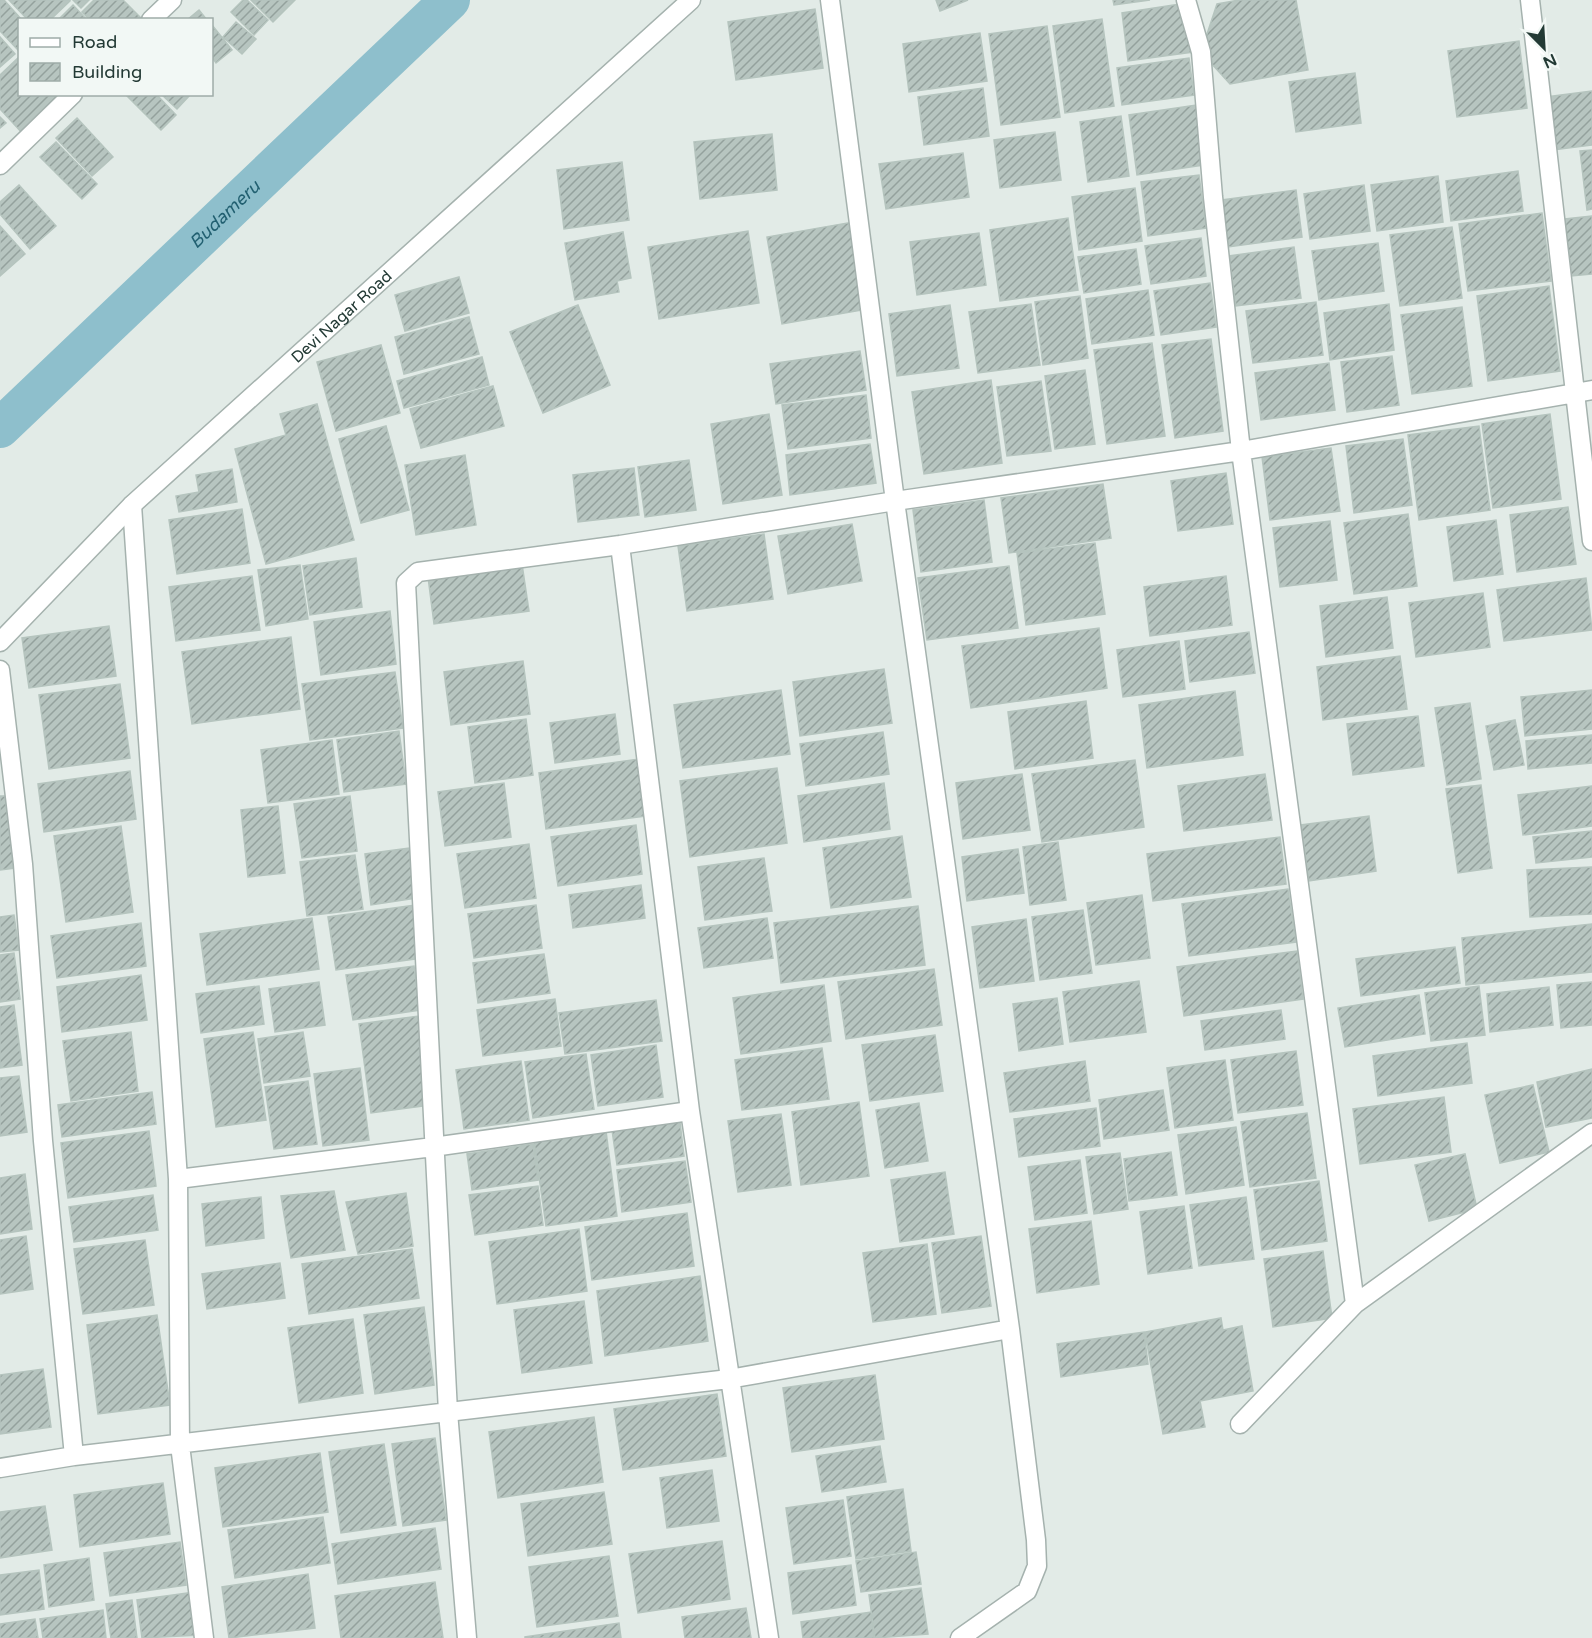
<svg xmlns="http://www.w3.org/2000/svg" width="1592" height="1638" font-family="'Varela Round',sans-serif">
  <defs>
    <pattern id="building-hatch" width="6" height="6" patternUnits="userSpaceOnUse" patternTransform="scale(1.5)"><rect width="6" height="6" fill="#b7c5c0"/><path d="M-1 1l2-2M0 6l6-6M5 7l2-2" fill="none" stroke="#94a19d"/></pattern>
  </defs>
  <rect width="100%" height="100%" fill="#e2ebe7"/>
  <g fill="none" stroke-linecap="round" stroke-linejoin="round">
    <path stroke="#8ebfcc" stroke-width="40" id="s1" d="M0 428 450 0"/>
  </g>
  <path fill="url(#building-hatch)" stroke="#b5c4be" stroke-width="1.5" d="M0 0H4L22 20H20L18 50 0 31Z
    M9 0H70V1L50 20H28Z
    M73 0H89L81 8Z
    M94 0H123L142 19 90 20 82 12Z
    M243 0H247L268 20 254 35 231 12Z
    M251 0H295L273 22Z
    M936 0H968L940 11Z
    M1113 0H1150L1114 5Z
    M1239 0H1296L1308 70 1230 84 1201 52 1217 4Z
    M1186 3 1193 52 1128 61 1122 13Z
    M73 5 87 20H58Z
    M815 9 823 68 736 80 728 22Z
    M199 10 207 20H187Z
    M1102 19 1114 106 1065 113 1053 26Z
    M236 22 256 39 242 54 223 37Z
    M212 25 232 50 216 63 212 57Z
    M1047 26 1060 117 1001 125 989 34Z
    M980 33 987 81 909 92 903 44Z
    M0 37 15 54 0 67Z
    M1519 41 1527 108 1457 117 1448 51Z
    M18 58 20 94H54L59 99 23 134 0 109V75Z
    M1189 58 1194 95 1122 105 1117 68Z
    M1355 73 1361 123 1296 132 1289 82Z
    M983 88 989 136 924 145 918 97Z
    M1592 91V145L1553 150 1546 97Z
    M125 94H156L176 115 161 130Z
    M161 94H191L177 109Z
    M1203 104 1210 164 1137 175 1129 115Z
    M1121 116 1129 176 1088 182 1080 122Z
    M0 117 6 123 0 128Z
    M77 118 113 157 92 176 56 138Z
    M1055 132 1061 180 1000 188 994 140Z
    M772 134 777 190 700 199 694 142Z
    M56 142 97 184 82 199 40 157Z
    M1592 150V209L1587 210 1580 151Z
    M963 153 969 197 886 209 879 164Z
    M622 162 629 220 564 229 557 170Z
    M1518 171 1523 211 1451 221 1446 181Z
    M1199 175 1206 228 1148 236 1141 182Z
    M1438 176 1443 222 1377 231 1371 185Z
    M19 185 56 226 30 249 0 214V202Z
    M1364 185 1370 231 1310 239 1304 194Z
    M1135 188 1142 241 1079 250 1072 197Z
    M1296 190 1302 237 1228 247 1222 200Z
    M1542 213 1551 281 1468 291 1459 224Z
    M1592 216V274L1571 276 1565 219Z
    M1068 218 1078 290 1000 301 990 230Z
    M853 222 868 309 782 324 767 237Z
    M0 226 25 254 0 276Z
    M1452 227 1462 298 1400 306 1390 235Z
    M748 231 759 303 659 319 648 247Z
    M623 232 631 278 617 281 619 292 575 300 565 243Z
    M979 233 986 285 917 295 910 242Z
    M1201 238 1206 276 1151 284 1145 246Z
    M1378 243 1384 291 1319 300 1312 251Z
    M1294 247 1301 298 1236 306 1229 256Z
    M1136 249 1141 284 1084 293 1078 257Z
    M459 277 469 313 405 331 395 295Z
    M1210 283 1216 327 1161 335 1154 291Z
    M1549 286 1560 371 1488 381 1477 296Z
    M1148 290 1154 335 1092 344 1086 299Z
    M1080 296 1088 358 1043 365 1035 302Z
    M1316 302 1323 355 1253 363 1246 311Z
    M1031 304 1040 365 978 373 969 312Z
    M1389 304 1394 350 1330 360 1324 313Z
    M578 305 610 385 543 413 510 332Z
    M950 305 959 368 897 376 889 314Z
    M1462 307 1472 386 1412 394 1401 315Z
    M469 317 479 354 404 374 395 337Z
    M1211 339 1223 431 1175 438 1162 345Z
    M1152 343 1165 436 1107 444 1094 350Z
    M381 345 400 413 336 431 317 362Z
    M860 351 866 390 776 404 770 364Z
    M1392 356 1399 405 1347 412 1341 362Z
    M482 357 489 385 404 408 397 381Z
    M1329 363 1335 410 1261 420 1255 373Z
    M1085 370 1095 444 1055 449 1045 376Z
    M991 380 1002 463 924 474 912 392Z
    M1041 381 1051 451 1007 456 997 387Z
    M493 386 504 426 421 448 410 409Z
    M866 395 871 438 788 449 782 405Z
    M317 404 354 540 266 564 235 449 286 435 280 414Z
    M769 414 782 495 723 504 711 424Z
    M1550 414 1561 499 1493 508 1482 424Z
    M386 426 409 510 361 523 339 439Z
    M1479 426 1490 510 1419 520 1408 435Z
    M1403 439 1412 505 1354 513 1346 446Z
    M870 444 876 483 790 495 786 455Z
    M1331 448 1340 511 1270 520 1262 457Z
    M465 455 476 525 416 535 405 465Z
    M689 460 696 510 645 517 638 467Z
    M634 468 639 515 578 522 573 475Z
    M232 469 237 502 179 512 176 496 199 492 196 475Z
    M1226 473 1233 524 1178 531 1171 481Z
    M1103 484 1111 538 1009 553 1001 498Z
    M984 500 992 562 921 572 913 510Z
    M1568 507 1576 564 1517 572 1510 515Z
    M242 509 250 563 177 574 169 520Z
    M1408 514 1417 586 1354 594 1344 523Z
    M1496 520 1503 574 1454 581 1447 527Z
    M1330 521 1337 580 1280 587 1273 528Z
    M852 524 862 581 788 594 778 536Z
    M764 534 773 599 687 611 678 546Z
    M1095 543 1105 614 1026 625 1017 553Z
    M356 558 362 607 310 615 303 566Z
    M522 564 529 611 434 624 428 577Z
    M300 565 308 619 266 626 258 570Z
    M1009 566 1018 628 927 640 918 578Z
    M252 576 260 630 176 641 169 587Z
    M1226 576 1232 625 1150 636 1144 587Z
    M1586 578 1592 630 1504 641 1497 590Z
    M1483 593 1490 647 1416 657 1409 603Z
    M1387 597 1393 648 1326 657 1320 606Z
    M390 611 396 664 321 675 314 622Z
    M109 626 116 676 29 688 22 638Z
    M1099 628 1107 688 971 708 962 646Z
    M1249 632 1255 673 1190 682 1185 641Z
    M291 637 300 709 192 724 182 652Z
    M1179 641 1185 689 1123 697 1117 650Z
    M1400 656 1407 709 1323 720 1317 667Z
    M523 661 530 714 451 725 444 672Z
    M884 669 892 723 800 736 793 682Z
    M395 672 403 728 310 740 302 684Z
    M120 684 130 758 49 769 39 695Z
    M781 690 790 754 683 768 674 705Z
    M1592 690V729L1525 736 1521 697Z
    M1235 691 1243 755 1147 768 1139 705Z
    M1086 701 1093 758 1015 769 1008 712Z
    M1470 703 1481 779 1447 785 1435 708Z
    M615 714 620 754 555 763 550 723Z
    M1418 716 1424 766 1353 775 1347 724Z
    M526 719 533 775 475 783 468 727Z
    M1515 720 1524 765 1494 770 1486 726Z
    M399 731 406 784 344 792 337 740Z
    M883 732 889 774 806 786 800 744Z
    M1592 735V763L1528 769 1526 741Z
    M332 740 339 794 268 803 261 750Z
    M646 758 653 815 546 829 539 773Z
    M1135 760 1144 827 1042 842 1032 774Z
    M777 768 787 843 690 857 680 781Z
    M130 771 136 819 44 832 38 784Z
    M1022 774 1030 830 963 839 956 783Z
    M1265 774 1272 820 1184 831 1178 786Z
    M504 783 511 837 445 846 438 792Z
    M884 783 890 829 804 842 798 796Z
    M1481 785 1492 868 1458 873 1446 789Z
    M1592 786V826L1523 835 1518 795Z
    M0 796H5L15 868 0 870Z
    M350 796 357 851 302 858 294 804Z
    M278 806 285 873 248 877 241 810Z
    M1369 816 1376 871 1309 881 1301 825Z
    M636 825 642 874 558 886 551 837Z
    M121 826 133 912 66 922 54 836Z
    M1592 831V857L1536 863 1533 837Z
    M902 836 911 897 831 908 823 848Z
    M1280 837 1286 884 1153 901 1147 854Z
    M1058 842 1066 900 1030 905 1023 847Z
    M529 844 536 898 465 908 457 854Z
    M409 848 416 898 371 905 365 854Z
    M1018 849 1024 893 967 901 962 857Z
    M355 855 363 909 307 916 300 862Z
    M764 858 772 911 705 920 698 867Z
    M1592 867V914L1530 917 1527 870Z
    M641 885 645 918 573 928 569 895Z
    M1288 889 1296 942 1189 956 1182 904Z
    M1142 895 1150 958 1096 965 1087 903Z
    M415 905 422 958 336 970 328 917Z
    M536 905 542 948 474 958 468 914Z
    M918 906 925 965 781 983 774 923Z
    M1083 910 1092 973 1040 980 1032 917Z
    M14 915 19 950 0 952V917Z
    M312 918 319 969 207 985 200 934Z
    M767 918 773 958 704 968 698 928Z
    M1026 919 1034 981 980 988 972 927Z
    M141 923 146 966 57 978 51 936Z
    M1592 924V972L1466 985 1462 938Z
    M1455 947 1460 983 1361 996 1356 959Z
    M1297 951 1303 999 1184 1016 1177 967Z
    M14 953 20 999 0 1002V955Z
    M544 954 550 993 478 1003 473 963Z
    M414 966 420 1010 353 1020 346 975Z
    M934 969 942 1025 846 1039 838 982Z
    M141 975 147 1020 62 1032 57 987Z
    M1139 981 1146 1032 1070 1042 1063 992Z
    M319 982 325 1025 275 1032 269 989Z
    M1592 982V1025L1561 1028 1557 985Z
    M824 985 831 1041 741 1054 733 998Z
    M259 986 264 1024 201 1033 196 994Z
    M1479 986 1485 1035 1431 1041 1425 993Z
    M1549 987 1553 1025 1490 1032 1487 994Z
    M1419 995 1425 1034 1345 1047 1338 1008Z
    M1057 998 1063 1044 1019 1051 1013 1004Z
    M555 999 561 1046 483 1056 477 1010Z
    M656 1000 662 1041 565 1054 559 1013Z
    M14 1005 22 1065 0 1068V1007Z
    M1281 1010 1285 1039 1205 1050 1201 1021Z
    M419 1016 430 1105 371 1113 359 1024Z
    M131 1032 138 1091 71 1101 63 1041Z
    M253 1032 266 1120 216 1127 204 1039Z
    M303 1032 310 1076 264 1083 258 1039Z
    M935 1035 943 1091 870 1101 862 1045Z
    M1467 1043 1472 1083 1378 1096 1373 1056Z
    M656 1045 663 1097 598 1106 591 1055Z
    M822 1048 829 1099 742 1110 735 1060Z
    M1296 1051 1303 1105 1238 1113 1231 1060Z
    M586 1054 594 1109 533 1118 525 1062Z
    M1225 1060 1233 1120 1175 1128 1167 1068Z
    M521 1061 529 1120 464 1129 456 1070Z
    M1085 1061 1090 1101 1010 1112 1004 1073Z
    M360 1068 369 1140 323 1146 314 1074Z
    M1592 1069V1118L1546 1127 1537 1082Z
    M19 1076 27 1132 0 1136V1078Z
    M308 1081 317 1144 274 1149 265 1087Z
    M1533 1085 1549 1152 1500 1163 1485 1095Z
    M1163 1090 1169 1130 1104 1139 1099 1100Z
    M152 1092 156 1124 62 1137 58 1105Z
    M1444 1097 1451 1152 1360 1164 1353 1109Z
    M859 1102 869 1176 801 1185 792 1112Z
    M919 1103 928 1161 885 1168 876 1110Z
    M1096 1108 1100 1146 1019 1157 1014 1119Z
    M1307 1113 1316 1178 1250 1187 1241 1122Z
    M679 1114 684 1156 617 1165 611 1123Z
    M781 1114 791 1185 738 1192 728 1121Z
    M1236 1127 1244 1185 1186 1194 1178 1135Z
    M149 1131 156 1186 68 1198 61 1143Z
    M606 1131 617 1216 546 1226 534 1141Z
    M533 1144 538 1180 472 1190 467 1154Z
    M1171 1152 1177 1195 1129 1201 1124 1159Z
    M1120 1153 1128 1209 1094 1214 1086 1157Z
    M1465 1154 1477 1209 1429 1221 1415 1165Z
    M1080 1160 1087 1213 1035 1220 1028 1167Z
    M685 1161 691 1202 622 1212 617 1170Z
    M945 1172 954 1234 900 1242 891 1180Z
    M25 1174 32 1229 0 1234V1178Z
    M1319 1181 1327 1241 1262 1250 1254 1190Z
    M538 1186 543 1225 475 1235 469 1195Z
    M334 1191 345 1250 291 1258 281 1196Z
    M406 1193 413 1246 358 1254 346 1202Z
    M153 1195 158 1230 74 1242 69 1207Z
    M261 1197 264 1238 206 1246 202 1204Z
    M1246 1197 1254 1259 1199 1266 1190 1205Z
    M1184 1206 1192 1268 1148 1274 1140 1212Z
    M687 1213 694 1266 592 1280 585 1227Z
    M1091 1221 1099 1284 1037 1293 1029 1229Z
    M579 1229 587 1291 497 1304 489 1242Z
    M26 1236 33 1289 0 1294V1240Z
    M981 1236 991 1306 942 1313 932 1243Z
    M145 1240 154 1305 83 1314 74 1249Z
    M927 1244 936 1314 873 1322 863 1253Z
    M412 1249 419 1298 309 1314 302 1264Z
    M1323 1251 1332 1318 1273 1327 1264 1259Z
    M280 1263 285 1298 207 1309 202 1274Z
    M700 1276 708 1341 605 1356 597 1291Z
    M584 1301 592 1363 522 1373 514 1310Z
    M424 1307 434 1385 375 1394 364 1315Z
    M157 1315 170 1405 98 1414 87 1325Z
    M1221 1318 1223 1330 1242 1326 1253 1391 1200 1401 1205 1427 1163 1434 1145 1332Z
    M353 1319 363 1393 299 1403 288 1328Z
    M1144 1332 1148 1364 1061 1377 1057 1344Z
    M43 1369 51 1427 0 1434V1375Z
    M875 1375 884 1439 792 1452 783 1388Z
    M717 1394 726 1456 623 1470 614 1409Z
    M594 1417 603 1482 498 1498 489 1432Z
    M435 1438 446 1520 403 1526 392 1444Z
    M384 1444 396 1525 341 1533 329 1452Z
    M880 1446 886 1482 822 1492 816 1456Z
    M320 1453 328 1512 223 1527 215 1468Z
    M712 1470 719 1521 667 1528 660 1478Z
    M163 1483 170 1534 80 1547 74 1495Z
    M903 1489 911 1551 856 1559 847 1497Z
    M604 1492 612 1544 528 1556 521 1504Z
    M843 1500 851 1556 794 1564 786 1508Z
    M45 1506 52 1550 0 1558V1512Z
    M323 1517 330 1563 235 1578 228 1530Z
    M435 1528 441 1569 338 1584 332 1544Z
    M722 1541 730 1599 638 1613 629 1554Z
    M180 1542 186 1585 110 1596 104 1553Z
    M916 1552 921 1584 861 1592 856 1561Z
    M609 1556 618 1616 537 1627 529 1567Z
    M89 1558 94 1600 49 1607 44 1565Z
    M851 1565 856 1605 793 1614 788 1573Z
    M39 1570 44 1609 0 1615V1575Z
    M308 1574 315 1628 229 1638 222 1587Z
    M435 1582 443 1638H341L335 1596Z
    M921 1588 928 1634 875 1638 869 1595Z
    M194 1592 200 1635 142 1638 137 1600Z
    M132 1600 137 1638H111L106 1604Z
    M746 1608 751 1638H685L682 1617Z
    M103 1610 106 1638H43L40 1619Z
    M871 1612 874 1638H803L801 1622Z
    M35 1619 38 1638H0V1624Z
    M619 1623 621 1638H525V1637Z"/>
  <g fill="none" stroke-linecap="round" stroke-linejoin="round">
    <g stroke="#a5b2ae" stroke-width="21">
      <path id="minor" d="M830 0 895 501 1010 1329 1036 1540 1037 1566 1027 1591 960 1638
        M1186 0 1201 52 1213 197 1241 451 1355 1304
        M1530 0 1592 541
        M151 20 172 0
        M0 165 73 94
        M132 505 178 1179 180 1445 204 1638
        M620 545 690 1111 769 1638
        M0 670 23 864 43 1141 74 1456
        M178 1179 433 1147 690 1111
        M1240 1424 1355 1304 1592 1133
        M0 1468 74 1456 729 1379 1010 1329
        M467 1638 448 1412 406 583 418 572 620 545 895 501 1241 451 1592 390"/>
    </g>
    <g stroke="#a5b2ae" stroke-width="21">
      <g id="tertiary">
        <path id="s2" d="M0 642 132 505 691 0"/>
      </g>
    </g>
    <use href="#minor" stroke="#fff" stroke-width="18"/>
    <use href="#tertiary" stroke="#fff" stroke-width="18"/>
  </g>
  <g text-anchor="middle" stroke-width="6" stroke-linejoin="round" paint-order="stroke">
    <g font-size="16" fill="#233a35" stroke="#f2f8f5">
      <text dy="6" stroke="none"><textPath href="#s2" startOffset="472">Devi Nagar Road</textPath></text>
    </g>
    <g font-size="18" font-style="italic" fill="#226071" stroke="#f2f8f5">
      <text dy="6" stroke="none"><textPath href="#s1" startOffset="310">Budameru</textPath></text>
    </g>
  </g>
  <rect x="18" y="18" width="195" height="78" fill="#f2f8f5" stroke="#9faca8" stroke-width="1.5"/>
  <rect x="30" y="38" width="30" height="9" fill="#ffffff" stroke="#9faca8" stroke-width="1.5"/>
  <text x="72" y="48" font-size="18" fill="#233a35">Road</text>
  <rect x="30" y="63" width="30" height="18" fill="url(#building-hatch)" stroke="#9faca8" stroke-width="1.5"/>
  <text x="72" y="78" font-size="18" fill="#233a35">Building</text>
  <g transform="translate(1544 48) rotate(156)" stroke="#f2f8f5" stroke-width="4.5" paint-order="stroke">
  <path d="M0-4.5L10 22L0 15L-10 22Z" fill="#233a35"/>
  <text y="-9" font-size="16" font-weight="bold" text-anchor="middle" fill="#233a35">N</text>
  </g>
</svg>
